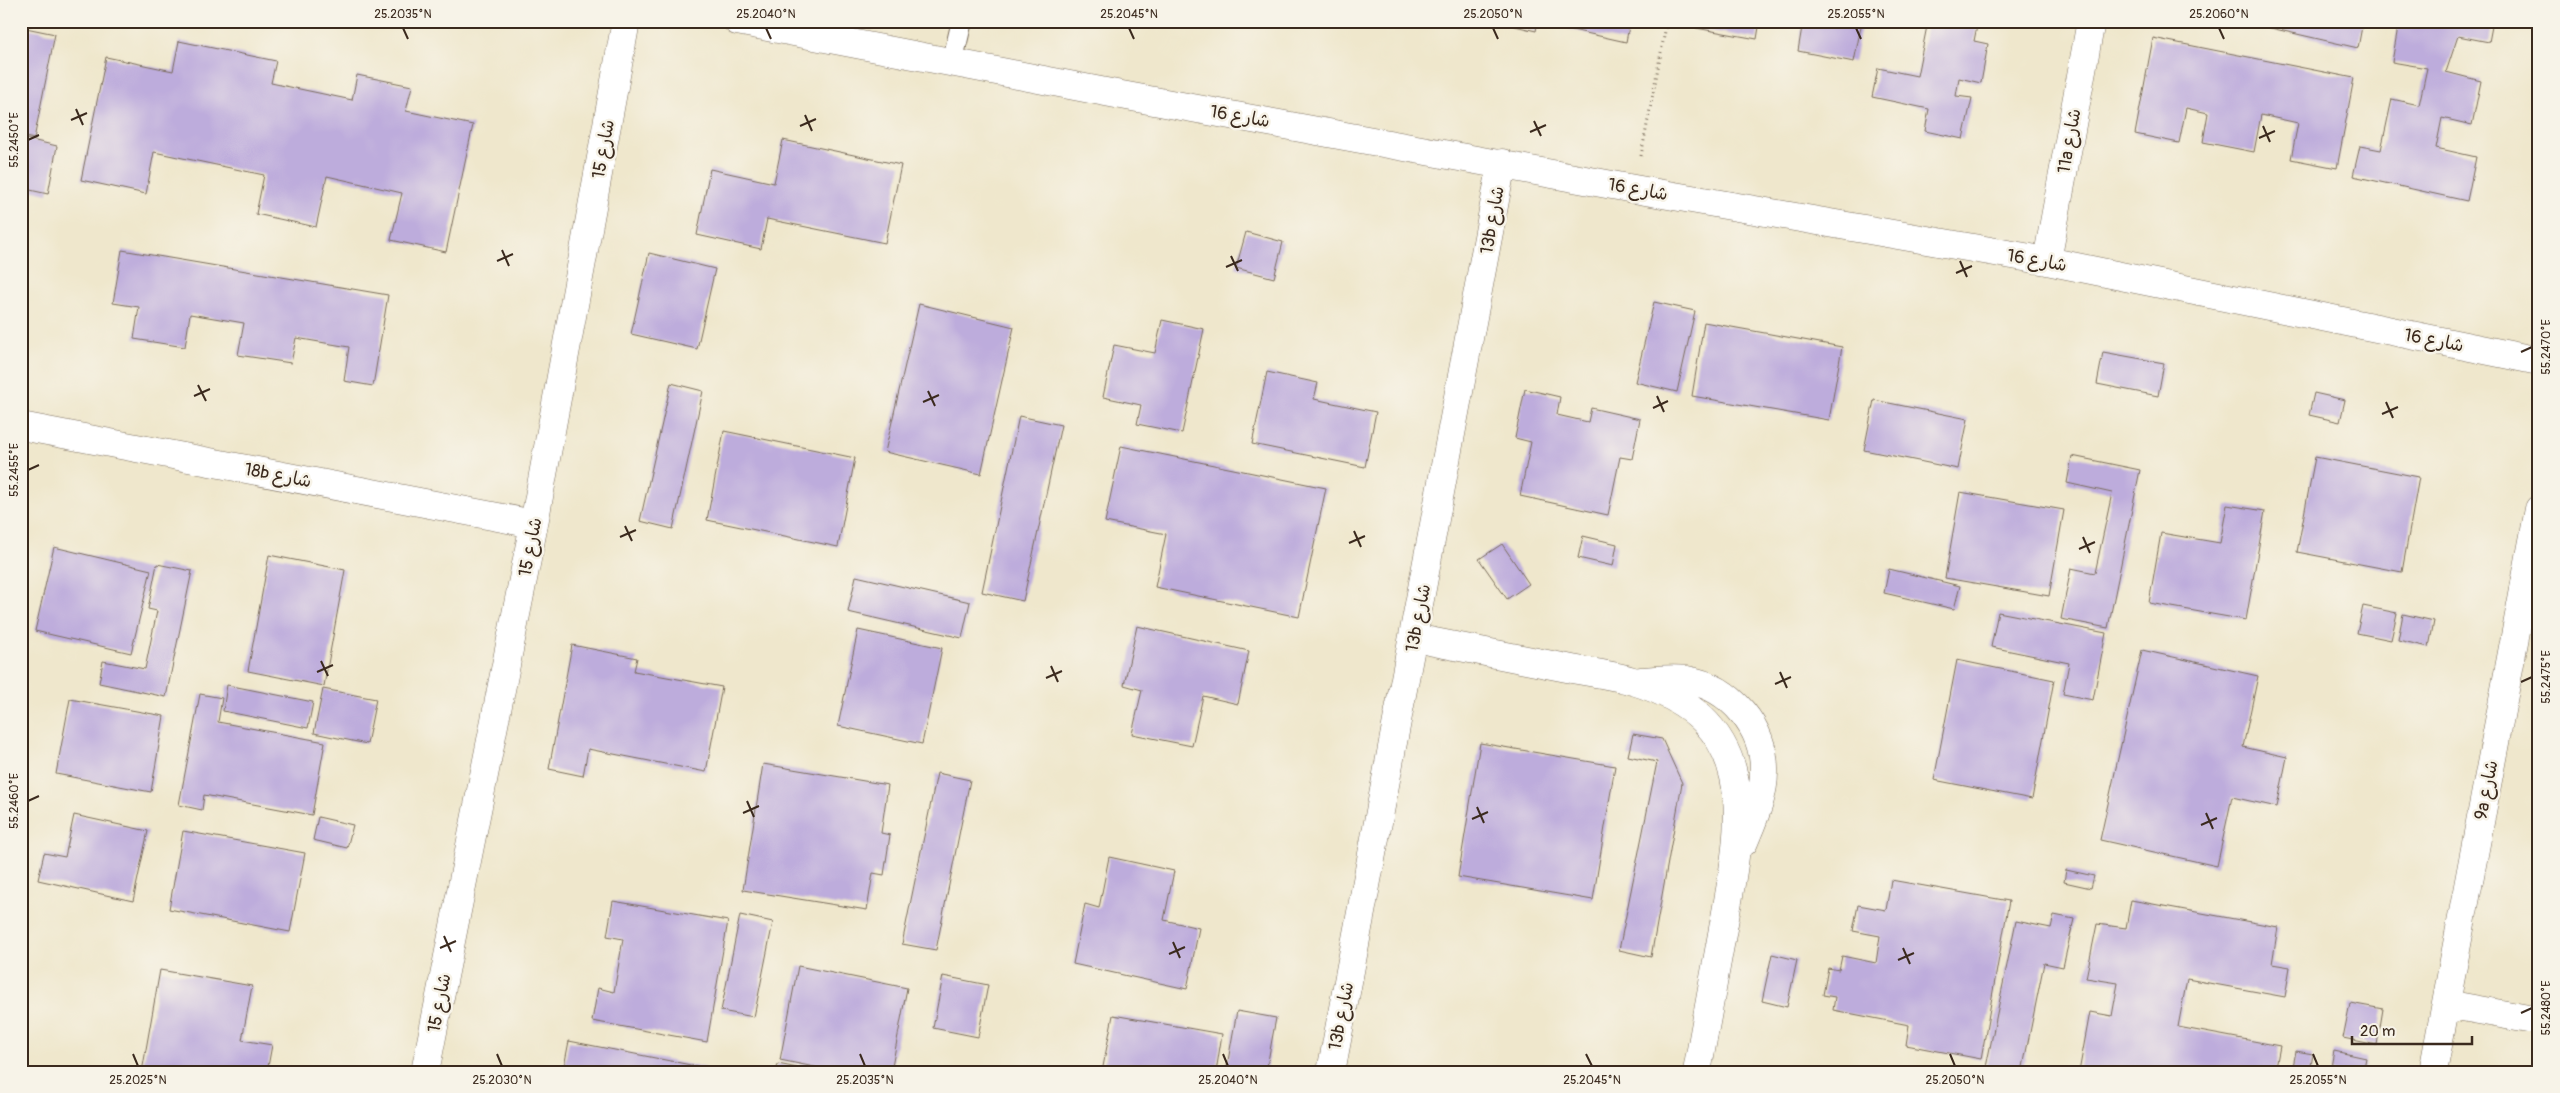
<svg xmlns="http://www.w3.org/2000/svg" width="2560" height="1093" font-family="Pangolin,'Playpen Sans Arabic',sans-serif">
  <rect width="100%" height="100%" fill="#f7f3e8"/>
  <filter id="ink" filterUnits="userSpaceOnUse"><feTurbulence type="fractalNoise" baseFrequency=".02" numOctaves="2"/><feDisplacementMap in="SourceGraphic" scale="10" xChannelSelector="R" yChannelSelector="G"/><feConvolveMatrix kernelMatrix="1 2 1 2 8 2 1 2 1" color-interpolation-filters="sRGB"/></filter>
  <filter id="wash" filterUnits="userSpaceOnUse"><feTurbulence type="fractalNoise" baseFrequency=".0096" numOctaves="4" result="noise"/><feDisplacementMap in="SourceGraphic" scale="20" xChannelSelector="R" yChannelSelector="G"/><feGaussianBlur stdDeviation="1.12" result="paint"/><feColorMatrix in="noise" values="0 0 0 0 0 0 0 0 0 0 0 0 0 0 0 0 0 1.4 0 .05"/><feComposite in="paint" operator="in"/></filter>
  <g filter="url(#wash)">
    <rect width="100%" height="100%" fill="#efe7cc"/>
    <g id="blocks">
      <path fill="#bdacdc" d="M1494 21H1538L1536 31Z
        M1569 21H1630L1626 42 1568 29Z
        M1697 21H1760L1757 39 1696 28Z
        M1803 21H1862L1854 62 1798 51Z
        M1928 21H1978L1974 41 1988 44 1981 83 1959 78 1956 96 1972 98 1963 139 1925 131 1929 109 1872 97 1878 68 1917 76Z
        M2240 21H2363L2358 48Z
        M2399 21H2493L2489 42 2458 36 2446 72 2481 81 2472 125 2442 118 2436 148 2476 157 2467 201 2353 176 2360 146 2381 150 2392 99 2419 105 2427 68 2392 62Z
        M21 27 55 34 34 139 21 136Z
        M2153 38 2354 78 2337 168 2291 159 2298 123 2261 115 2254 152 2203 142 2208 113 2186 108 2179 143 2135 134Z
        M179 41 276 61 271 83 352 100 357 75 412 86 406 111 473 125 446 252 391 240 402 193 327 176 316 227 256 214 264 175 154 152 146 194 81 180 106 57 173 71Z
        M27 139 57 146 48 194 21 188V167Z
        M783 140 901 165 885 243 767 219 761 249 697 235 710 169 774 183Z
        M21 223 28 225 22 254H21Z
        M1246 232 1283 242 1274 278 1236 268Z
        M122 250 388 295 373 386 344 381 349 347 296 338 291 363 238 355 244 323 190 314 185 347 134 339 139 307 113 303Z
        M649 253 715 269 697 349 631 334Z
        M1654 302 1695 311 1677 392 1635 382Z
        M919 304 1014 327 981 474 885 452Z
        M1162 320 1204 329 1182 433 1137 424 1141 405 1103 397 1114 345 1155 353Z
        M1704 322 1842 347 1829 420 1692 396Z
        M2103 352 2164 363 2158 396 2097 384Z
        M1267 372 1318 383 1314 399 1376 412 1365 467 1252 444Z
        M671 383 703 391 673 529 640 521Z
        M1525 389 1560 397 1557 415 1588 422 1591 408 1640 419 1632 459 1620 457 1608 515 1520 496 1531 442 1515 438Z
        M2314 393 2345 400 2340 422 2309 415Z
        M1874 400 1968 419 1958 469 1864 450Z
        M1019 416 1061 425 1023 601 982 592Z
        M724 431 855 458 838 547 707 520Z
        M1121 446 1326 488 1299 617 1155 587 1166 534 1105 522Z
        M2072 456 2140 470 2108 628 2061 619 2071 568 2095 573 2112 493 2067 483Z
        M2315 457 2419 477 2402 572 2297 552Z
        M1960 492 2064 510 2049 596 1945 578Z
        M2227 505 2265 511 2246 620 2149 603 2161 533 2220 543Z
        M1583 536 1617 544 1613 566 1578 558Z
        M1502 544 1529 584 1507 599 1479 559Z
        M54 547 151 570 131 653 35 631Z
        M269 555 345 570 324 686 248 671Z
        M157 564 192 571 166 697 99 683 103 661 145 669 157 611 148 609Z
        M1889 569 1960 586 1954 609 1884 593Z
        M856 576 970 602 962 638 848 612Z
        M2363 606 2397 613 2391 640 2357 633Z
        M1998 612 2106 633 2093 700 2063 694 2069 663 1991 647Z
        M2403 614 2434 621 2429 647 2398 640Z
        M1137 626 1249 651 1238 704 1203 696 1192 746 1132 734 1142 690 1124 685Z
        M858 630 942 648 922 744 838 726Z
        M572 645 637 658 634 671 722 687 706 772 588 749 583 776 549 769Z
        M2142 650 2258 676 2243 747 2287 757 2277 807 2232 797 2217 866 2100 840Z
        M1957 660 2054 680 2032 799 1934 780Z
        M227 685 313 702 308 728 223 711Z
        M323 689 376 699 367 744 314 733Z
        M200 694 222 698 218 722 325 742 312 815 204 795 202 810 179 805Z
        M70 699 164 716 151 792 56 774Z
        M1633 734 1662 739 1682 783 1651 957 1619 950 1657 762 1628 756Z
        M1480 743 1615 766 1593 900 1458 877Z
        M763 764 888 785 881 833 890 835 884 875 873 873 867 910 743 890Z
        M937 773 970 780 936 950 902 944Z
        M74 815 148 831 133 901 38 880 44 853 65 857Z
        M318 817 353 825 347 848 313 840Z
        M183 831 305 853 290 932 169 909Z
        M1109 857 1174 871 1164 920 1199 928 1187 989 1073 964 1085 904 1099 908Z
        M2066 870 2094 876 2091 888 2064 882Z
        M1891 880 2009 901 1981 1059 1906 1045 1909 1025 1833 1010 1835 997 1823 995 1828 968 1839 970 1842 956 1876 963 1880 936 1853 931 1858 905 1886 910Z
        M2131 900 2278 927 2272 964 2290 967 2285 997 2187 979 2178 1027 2280 1046 2275 1072H2079L2090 1012 2112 1016 2118 983 2086 978 2097 924 2126 928Z
        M613 901 728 921 707 1042 592 1021 598 988 614 992 623 939 607 936Z
        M740 915 773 922 754 1017 721 1011Z
        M2054 915 2074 919 2063 967 2044 963 2022 1072H1985L2016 921 2051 928Z
        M1772 954 1797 960 1787 1007 1762 1001Z
        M798 966 907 988 891 1072H839L780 1060Z
        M160 970 252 986 242 1040 272 1045 267 1072H142Z
        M943 976 988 985 978 1037 933 1028Z
        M2350 1003 2383 1009 2377 1045 2343 1038Z
        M1237 1011 1276 1018 1266 1072H1226Z
        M1113 1015 1222 1034 1216 1072H1102Z
        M569 1041 706 1068V1072H563Z
        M2296 1051 2313 1054 2310 1072H2292Z
        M2334 1051 2366 1058 2363 1072H2330Z
        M778 1064 812 1071V1072H776Z"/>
    </g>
  </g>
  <g filter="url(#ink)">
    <use href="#blocks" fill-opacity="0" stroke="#7a6c5b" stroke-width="1"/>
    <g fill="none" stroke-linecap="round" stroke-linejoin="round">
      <g stroke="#7a6c5b" stroke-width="22">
        <path id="lane" d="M952 63 962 21"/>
      </g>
      <g stroke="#7a6c5b" stroke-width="29">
        <path id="street" d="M737 21 1116 94 1634 189 2047 261 2539 361
          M2047 261 2091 21
          M21 426 534 524
          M1414 638C1463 648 1513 657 1562 667 1585 672 1610 674 1633 681 1761 720 1744 817 1724 923 1715 973 1706 1022 1697 1072
          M1641 681C1656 680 1672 678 1687 680 1731 687 1765 728 1764 772 1764 797 1753 820 1744 842
          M2446 1004 2539 1021
          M425 1072 534 524 626 21
          M1331 1072 1502 163
          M2433 1072 2539 509"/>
      </g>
      <path stroke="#7a6c5b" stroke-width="3" stroke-dasharray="1 4" stroke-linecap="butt" d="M1641 156 1667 21"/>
      <use href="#lane" stroke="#fff" stroke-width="20"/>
      <use href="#street" stroke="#fff" stroke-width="28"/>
    </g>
  </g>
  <path fill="none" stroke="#3b2a1e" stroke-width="2" d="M403 28 408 39M766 28 771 39M1129 28 1134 39M1493 28 1498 39M1856 28 1861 39M2219 28 2224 39M76 109 83 125M805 115 812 131M71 120 87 113M1534 121 1541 136M800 126 816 119M2263 126 2270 142M1530 132 1546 125M2259 138 2275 131M28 140 39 135M502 250 509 266M1231 256 1238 271M497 261 513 254M1960 261 1967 277M1226 267 1242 260M1956 273 1972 266M2521 352 2532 347M198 385 206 401M928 391 935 406M194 396 210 389M1657 396 1664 412M923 402 939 395M2386 402 2393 418M1653 408 1668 401M2382 414 2398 407M28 470 39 465M625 526 632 541M1354 531 1361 547M620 537 636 530M2083 537 2090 553M1349 543 1365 536M2079 549 2095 542M321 661 328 676M1051 666 1058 682M317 672 333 665M1780 672 1787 688M1046 678 1062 671M2521 682 2532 677M1775 684 1791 677M28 801 39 796M747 801 754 817M1477 807 1484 823M743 813 759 806M2206 813 2213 829M1472 819 1488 812M2201 825 2217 818M444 936 451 952M1173 942 1180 958M440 948 456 941M1903 948 1910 964M1169 954 1185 947M1898 960 1914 953M2521 1013 2532 1008M133 1054 138 1066M497 1054 502 1066M860 1054 865 1066M1223 1054 1228 1066M1586 1054 1592 1066M1950 1054 1955 1066M2313 1054 2318 1066"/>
  <g text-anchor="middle" stroke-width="5" stroke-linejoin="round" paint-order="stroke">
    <g font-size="18" fill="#3b2a1e" stroke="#f7f3e8">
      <text transform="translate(1240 116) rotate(10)" y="6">شارع 16</text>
      <text transform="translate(2069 141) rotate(-80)" y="6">11a شارع</text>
      <text transform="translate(603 149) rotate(-80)" y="6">شارع 15</text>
      <text transform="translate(1638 189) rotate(10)" y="6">شارع 16</text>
      <text transform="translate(1492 220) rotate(-80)" y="6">13b شارع</text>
      <text transform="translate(2037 260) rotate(10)" y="6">شارع 16</text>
      <text transform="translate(2434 340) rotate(11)" y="6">شارع 16</text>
      <text transform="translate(278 475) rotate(11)" y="6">18b شارع</text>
      <text transform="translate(530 547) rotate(-79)" y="6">شارع 15</text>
      <text transform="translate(1418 618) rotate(-79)" y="6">13b شارع</text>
      <text transform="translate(2486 790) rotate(-79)" y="6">9a شارع</text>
      <text transform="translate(439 1003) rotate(-79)" y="6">شارع 15</text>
      <text transform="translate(1341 1016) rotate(-79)" y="6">13b شارع</text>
    </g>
  </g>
  <rect width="2560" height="1093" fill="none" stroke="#f7f3e8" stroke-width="55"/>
  <path d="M2352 1036v8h120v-8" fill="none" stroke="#3b2a1e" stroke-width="2.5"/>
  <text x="2360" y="1036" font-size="15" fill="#3b2a1e" stroke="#f7f3e8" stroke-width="4" paint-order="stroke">20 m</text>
  <rect x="28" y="28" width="2504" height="1038" fill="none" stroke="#3b2a1e" stroke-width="2"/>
  <g font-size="12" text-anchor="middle" fill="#3b2a1e">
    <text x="403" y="18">25.2035°N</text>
    <text x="766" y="18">25.2040°N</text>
    <text x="1129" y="18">25.2045°N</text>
    <text x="1493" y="18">25.2050°N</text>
    <text x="1856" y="18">25.2055°N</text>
    <text x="2219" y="18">25.2060°N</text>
    <text transform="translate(14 140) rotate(-90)" y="4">55.2450°E</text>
    <text transform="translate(2546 347) rotate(-90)" y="4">55.2470°E</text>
    <text transform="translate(14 470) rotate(-90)" y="4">55.2455°E</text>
    <text transform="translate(2546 677) rotate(-90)" y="4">55.2475°E</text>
    <text transform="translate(14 801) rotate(-90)" y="4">55.2460°E</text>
    <text transform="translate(2546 1008) rotate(-90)" y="4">55.2480°E</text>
    <text x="138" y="1084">25.2025°N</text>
    <text x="502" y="1084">25.2030°N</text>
    <text x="865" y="1084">25.2035°N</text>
    <text x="1228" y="1084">25.2040°N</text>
    <text x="1592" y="1084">25.2045°N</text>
    <text x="1955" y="1084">25.2050°N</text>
    <text x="2318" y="1084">25.2055°N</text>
  </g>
</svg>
